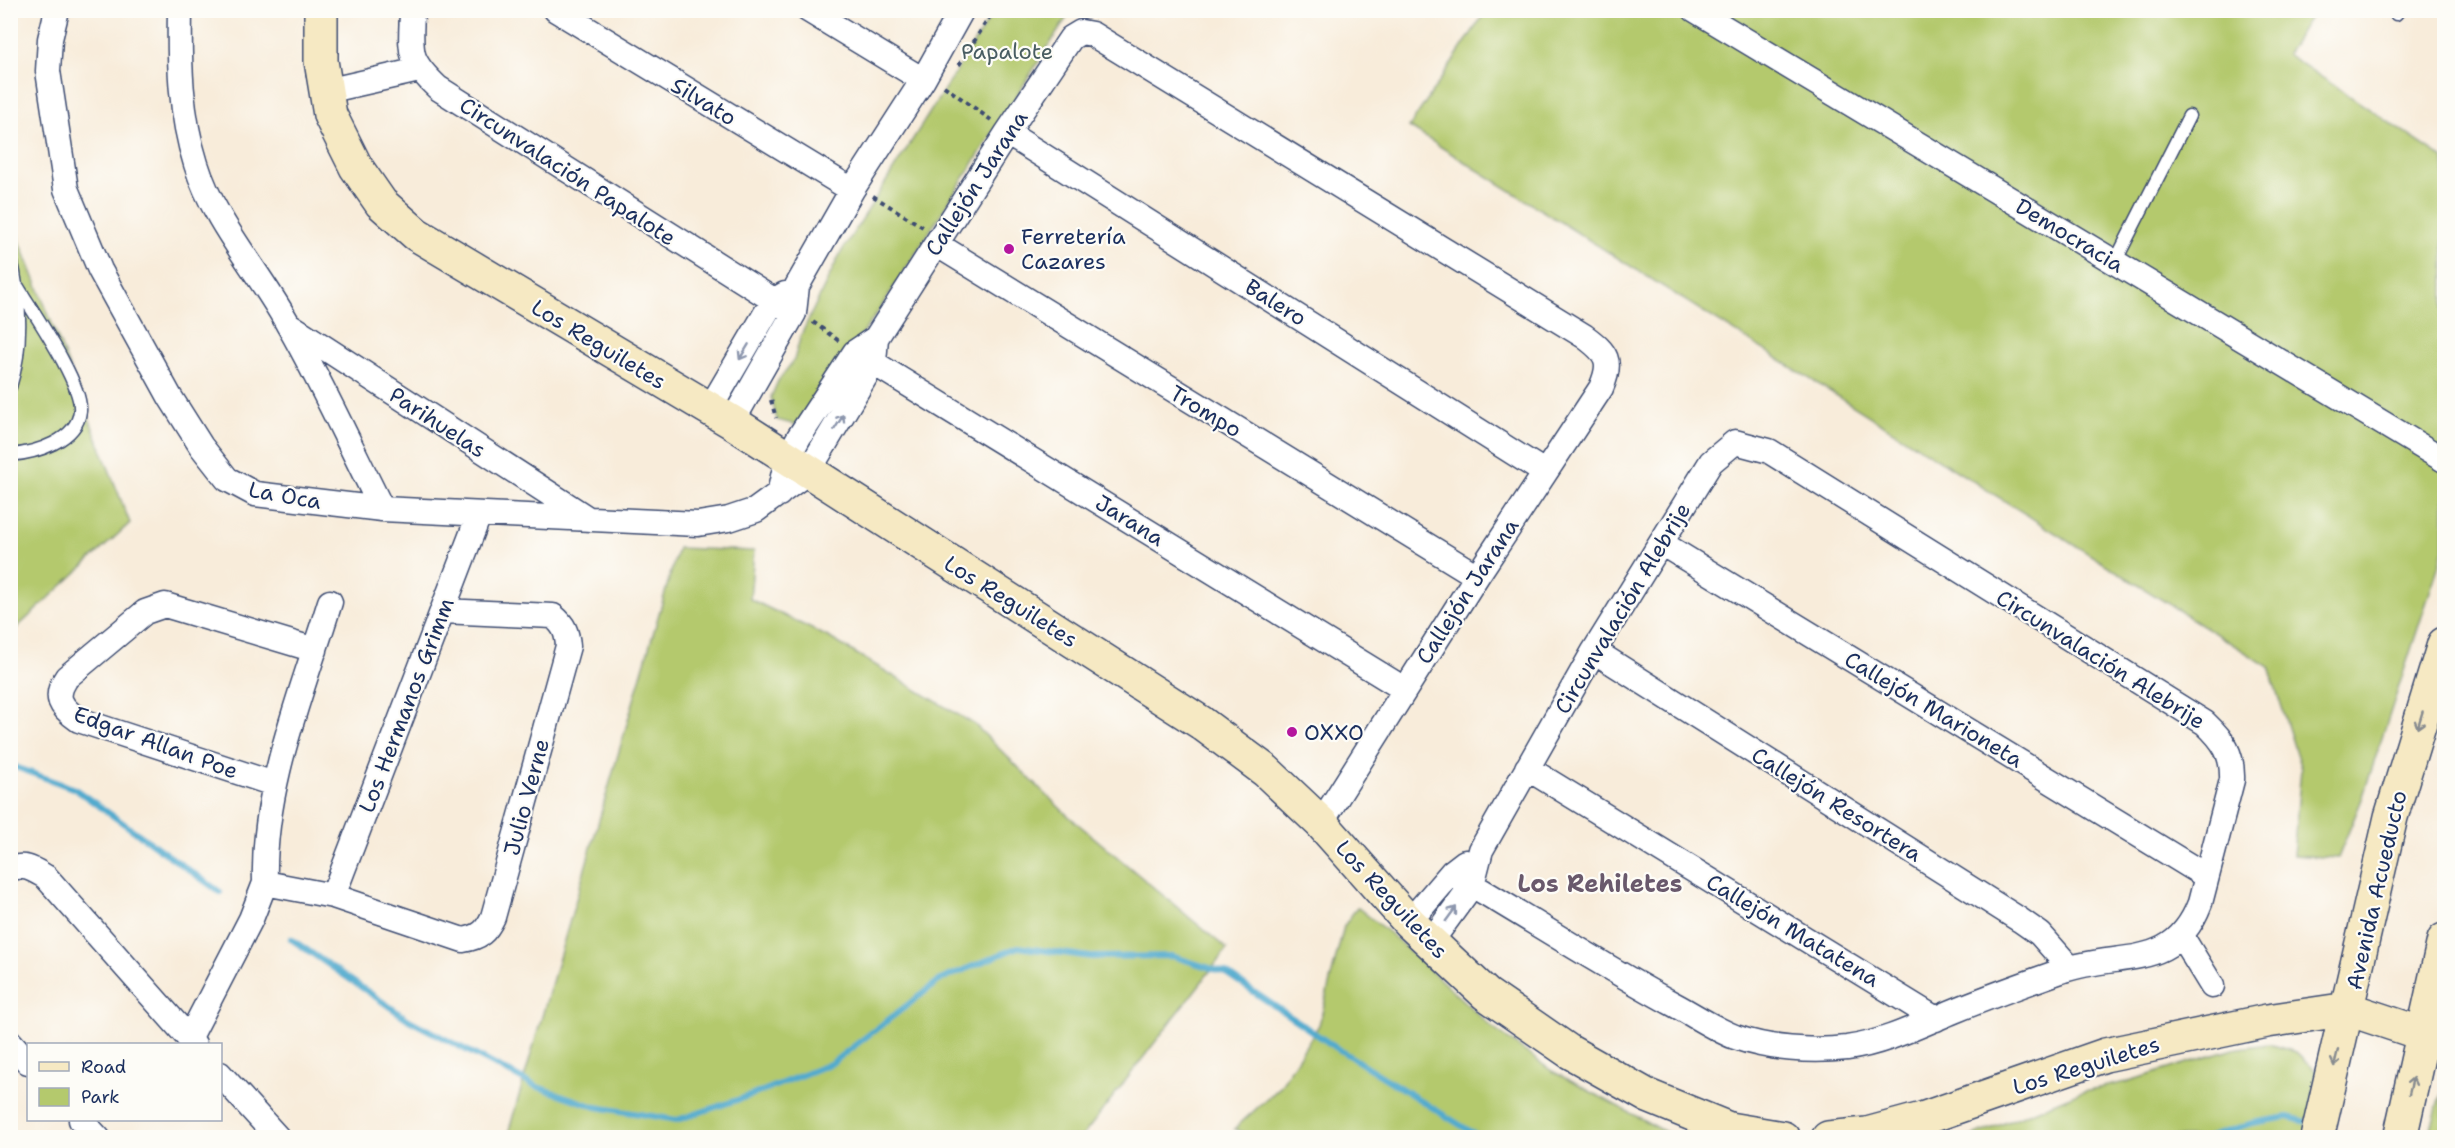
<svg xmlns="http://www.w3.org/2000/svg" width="2455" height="1148" font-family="'Shantell Sans',sans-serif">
  <rect width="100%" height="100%" fill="#fdfcf7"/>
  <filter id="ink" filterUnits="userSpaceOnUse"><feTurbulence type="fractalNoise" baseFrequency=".0167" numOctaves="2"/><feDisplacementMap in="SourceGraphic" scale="12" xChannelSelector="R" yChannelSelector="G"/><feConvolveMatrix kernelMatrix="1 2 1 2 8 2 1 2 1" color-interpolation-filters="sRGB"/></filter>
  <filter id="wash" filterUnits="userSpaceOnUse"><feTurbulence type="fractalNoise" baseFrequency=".008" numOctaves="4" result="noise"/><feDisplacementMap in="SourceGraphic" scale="24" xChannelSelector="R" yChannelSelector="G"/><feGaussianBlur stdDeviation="1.35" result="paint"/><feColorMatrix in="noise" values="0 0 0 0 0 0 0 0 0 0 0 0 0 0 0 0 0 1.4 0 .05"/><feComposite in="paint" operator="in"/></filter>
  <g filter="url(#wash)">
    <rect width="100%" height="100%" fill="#f8ecda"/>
    <path fill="#b4c96d" stroke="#687c66" stroke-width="1.5" d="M994 11H1071L878 312 796 425 777 420 771 397 778 381 794 360 801 335 840 254Z
      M1486 11H2314L2287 54 2444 159V549L2362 799 2338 858 2293 855 2301 769 2269 667 1409 127Z
      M10 216 130 523 11 633H10Z
      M678 548 754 551 750 599 830 638 974 724 1065 813 1227 949 1082 1137H507Z
      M1357 907 1393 936 1494 1029 1552 1071 1675 1137 1257 1138 1234 1129 1279 1088 1319 1025 1344 926Z
      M2268 1044 2296 1052 2317 1072 2307 1137 1968 1138 2080 1092 2126 1082 2233 1049Z
      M2442 1093 2444 1137H2428Z"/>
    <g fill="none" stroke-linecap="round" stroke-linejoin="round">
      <path stroke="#51aace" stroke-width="6" d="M10 765 75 789 220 892
        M291 939 409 1020 535 1086 596 1107 677 1120 755 1094 832 1063 940 980 1018 947 1091 957 1172 956 1226 973 1335 1047 1481 1138
        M2207 1138 2252 1123 2288 1117 2311 1123"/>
    </g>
  </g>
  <g filter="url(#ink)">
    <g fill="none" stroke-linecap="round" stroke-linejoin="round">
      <g stroke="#3c4b71" stroke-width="15">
        <path id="lane" d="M2396 14 2399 10
          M10 254C21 299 24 343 10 387
          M2115 262 2189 116
          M10 455C35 453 77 441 80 411 83 384 33 312 18 287"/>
      </g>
      <g stroke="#3c4b71" stroke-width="27">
        <path id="street" d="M57 10 50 39 48 71 66 189 100 270 170 397 201 446 227 479 255 494 382 509 698 524 729 519 756 510 808 472 874 362 876 338
          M180 10C179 62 180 114 196 164 214 223 260 272 289 326 323 385 351 448 382 509
          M412 10C411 52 406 58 438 88L794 313
          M556 10 852 190
          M808 10 923 80
          M1695 10 2444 460
          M326 91 419 70
          M1007 133 1544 472
          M936 244 1477 576
          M291 326 587 518
          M859 354 1404 689
          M709 410 773 301 785 294
          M732 422 794 313 797 286 852 190 923 80 962 10
          M779 494 787 459 799 437 855 352 876 338 1007 133 1071 38 1081 32 1092 34 1584 336C1607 353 1613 361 1601 388L1477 576 1321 823
          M1661 543 2206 876
          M1594 651 2020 920 2040 934 2070 968
          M1527 768 1936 1019
          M274 784 79 720C60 707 53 697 67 677L145 612 165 605 315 650
          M10 869C25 863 34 870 46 877L194 1044
          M265 883C262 787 302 693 330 602
          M333 896 479 515
          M1409 922 1452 872 1465 862
          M2182 937 2212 986
          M1430 943 1472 885 1481 850 1594 651 1711 462 1735 442 1769 451 2205 723C2224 741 2233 754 2232 780L2200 903C2174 972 2120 951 2064 970 2027 983 1990 996 1954 1011 1920 1025 1884 1043 1847 1048 1811 1052 1769 1049 1735 1037 1714 1029 1694 1015 1675 1005 1606 968 1540 925 1472 885L1452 872
          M189 1039 251 919 265 883 333 896 463 940C480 937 486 932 493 917L568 646C567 632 564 625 553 616L442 611
          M10 1042 28 1062
          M220 1074 278 1138
          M81 1120 98 1138"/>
      </g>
      <g stroke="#3c4b71" stroke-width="36">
        <path id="secondary" d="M321 10V61L330 115 356 167 381 203 416 234 732 422 1200 722 1266 771 1321 823 1409 922 1486 994 1570 1052 1648 1096 1729 1129 1783 1138
          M1828 1138 1867 1134 1922 1119 2105 1055 2267 1021 2348 1009 2423 1034 2444 1044
          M2317 1138 2391 817 2444 644
          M2400 1138 2444 940"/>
      </g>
      <path stroke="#3c4b71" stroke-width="4" stroke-dasharray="4.5 4.5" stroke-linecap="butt" d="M959 65 994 10
        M944 86 991 120
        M873 196 923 227
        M813 322 839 341
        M771 400 776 418"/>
      <use href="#lane" stroke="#fff" stroke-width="12"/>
      <use href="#street" stroke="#fff" stroke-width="24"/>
      <use href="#secondary" stroke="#f6e9c3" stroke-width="33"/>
    </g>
    <defs><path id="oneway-shaft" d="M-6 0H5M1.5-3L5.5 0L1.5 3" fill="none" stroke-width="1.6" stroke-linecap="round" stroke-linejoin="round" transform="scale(1.5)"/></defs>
    <g stroke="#8d97ae">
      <use href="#oneway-shaft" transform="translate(744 352) rotate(121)"/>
      <use href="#oneway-shaft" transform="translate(839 422) rotate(-58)"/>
      <use href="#oneway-shaft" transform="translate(1451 914) rotate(-54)"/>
    </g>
    <g stroke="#888c90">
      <use href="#oneway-shaft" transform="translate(2420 720) rotate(107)"/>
      <use href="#oneway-shaft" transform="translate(2336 1058) rotate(103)"/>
      <use href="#oneway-shaft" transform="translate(2411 1086) rotate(-77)"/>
    </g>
  </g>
  <g fill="#b5179e" stroke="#fdfcf7" stroke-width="2">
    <circle cx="1009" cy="249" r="6"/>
    <circle cx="1292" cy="732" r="6"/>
  </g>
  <g text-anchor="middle" stroke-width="4.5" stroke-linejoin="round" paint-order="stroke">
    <g font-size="22" fill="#495d62" stroke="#fdfcf7">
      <text x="1007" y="59">Papalote</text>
    </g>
    <g font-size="22" fill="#1b2f5e" stroke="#fdfcf7">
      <text transform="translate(704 101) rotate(31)" y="8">Silvato</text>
      <text transform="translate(568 171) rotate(33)" y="8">Circunvalación Papalote</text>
      <text transform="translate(976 183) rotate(-57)" y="8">Callejón Jarana</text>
      <text transform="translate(2070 235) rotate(31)" y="8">Democracia</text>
      <text transform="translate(1276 302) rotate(32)" y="8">Balero</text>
      <text transform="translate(599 344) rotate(31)" y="8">Los Reguiletes</text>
      <text transform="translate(1206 411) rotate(31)" y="8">Trompo</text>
      <text transform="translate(438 422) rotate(33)" y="8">Parihuelas</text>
      <text transform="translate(285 495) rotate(10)" y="8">La Oca</text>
      <text transform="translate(1130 520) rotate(32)" y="8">Jarana</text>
      <text transform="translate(1467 591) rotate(-57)" y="8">Callejón Jarana</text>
      <text transform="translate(1011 601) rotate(32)" y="8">Los Reguiletes</text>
      <text transform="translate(1622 608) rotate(-59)" y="8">Circunvalación Alebrije</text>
      <text transform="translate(2101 659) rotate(32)" y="8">Circunvalación Alebrije</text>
      <text transform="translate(406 705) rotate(-69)" y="8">Los Hermanos Grimm</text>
      <text transform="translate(1934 709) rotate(31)" y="8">Callejón Marioneta</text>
      <text transform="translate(156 742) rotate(20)" y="8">Edgar Allan Poe</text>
      <text transform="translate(526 797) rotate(-75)" y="8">Julio Verne</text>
      <text transform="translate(1837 804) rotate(32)" y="8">Callejón Resortera</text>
      <text transform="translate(2376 890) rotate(-77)" y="8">Avenida Acueducto</text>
      <text transform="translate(1392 899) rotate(47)" y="8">Los Reguiletes</text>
      <text transform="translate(1793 930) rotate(31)" y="8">Callejón Matatena</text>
      <text transform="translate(2086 1065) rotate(-17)" y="8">Los Reguiletes</text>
    </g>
    <g font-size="22" fill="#1b2f5e" stroke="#fdfcf7" text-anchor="start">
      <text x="1021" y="244">Ferretería<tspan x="1021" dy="25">Cazares</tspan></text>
      <text x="1304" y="740">OXXO</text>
    </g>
    <g font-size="24" font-weight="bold" fill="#69596c" stroke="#fdfcf7">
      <text x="1600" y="892">Los Rehiletes</text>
    </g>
  </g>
  <rect width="2455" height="1148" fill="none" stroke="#fdfcf7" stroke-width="36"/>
  <rect x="27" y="1043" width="195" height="78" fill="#fdfcf7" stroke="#a3aaba" stroke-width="1.5"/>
  <rect x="39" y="1062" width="30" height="9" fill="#f6e9c3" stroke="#a3aaba" stroke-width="1.5"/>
  <text x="81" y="1073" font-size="18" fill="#1b2f5e">Road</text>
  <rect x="39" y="1088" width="30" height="18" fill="#b4c96d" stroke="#a3aaba" stroke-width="1.5"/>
  <text x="81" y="1103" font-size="18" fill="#1b2f5e">Park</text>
</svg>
